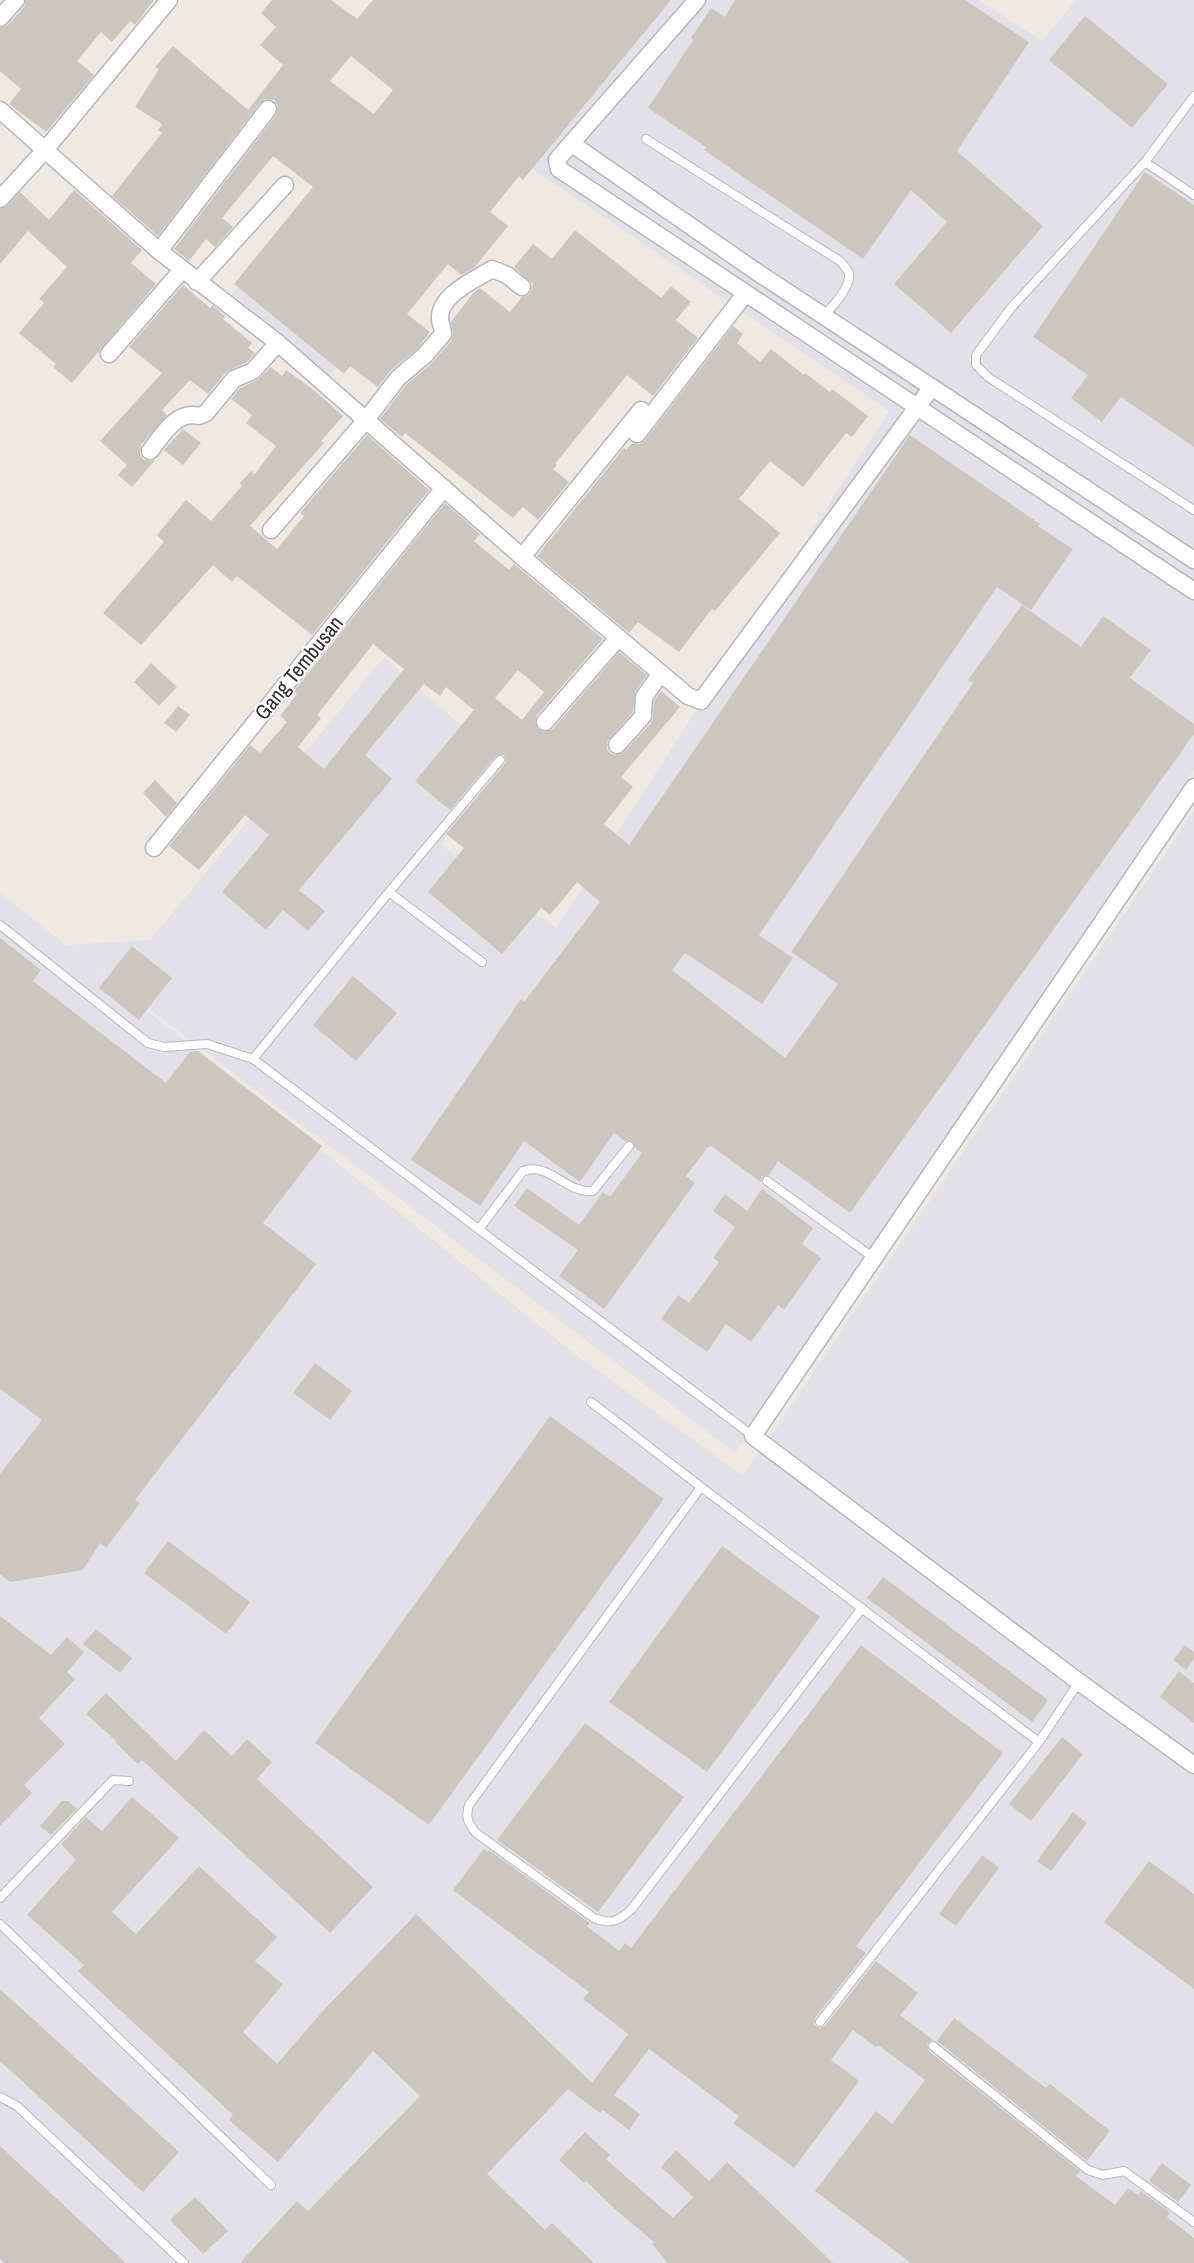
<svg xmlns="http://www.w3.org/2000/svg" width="1194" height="2263" font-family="'Archivo Narrow',sans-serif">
  <rect width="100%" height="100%" fill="#efe9e1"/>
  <path fill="#e3e1e8" d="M472 0H979L1042 41 1076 0H1194V770L735 1453 92 966 575 1354 743 1476 1194 811V2263H0V893L66 945 150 940 384 657 500 760 441 845 556 928 889 411 506 151 329 375 232 294Z"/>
  <path fill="#cbc7bf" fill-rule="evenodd" d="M26 0H154L135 25 130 21 112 42 101 32 77 61 94 75 46 132 9 104 21 89 0 71V28L8 25 24 7Z
    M272 0H331L357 19 373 0H671L523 180 519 176 490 212 508 226 474 268 461 275 448 264 407 314 430 332 418 348 391 370 378 387 350 366 344 374 234 284 313 187 273 156 222 218 233 227 215 247 206 239 189 261 174 249 276 115 278 106 274 100 265 99 260 103 158 236 112 196 162 133 158 130 162 124 135 107 159 69 155 67 173 46 248 110 283 65 260 45 276 27 261 13ZM351 56 393 90 374 114 330 81Z
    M735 0H965L1029 42 957 151 1043 226 951 333 894 284 947 222 911 190 863 259 704 150 706 147 648 108 693 40 691 38 711 8 725 17Z
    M1085 16 1168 84 1132 128 1049 60Z
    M1145 172 1194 205V447L1121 397 1102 422 1071 398 1088 375 1033 337Z
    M74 190 142 250 131 263 156 284 72 383 53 367 56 364 19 333 44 303 39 299 67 267 28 231 0 264V209L7 206 20 192 49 220Z
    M575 230 661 298 671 286 691 302 676 320 698 338 653 396 627 375 555 464 557 465 553 469 569 482 538 520 523 507 513 518 405 433 402 437 380 419 406 385 432 363 451 341 453 334 451 322 475 291 480 288 510 312 522 297 530 294 532 289 533 284 514 267 533 244 552 259Z
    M183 285 210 308 212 305 225 316 223 319 252 343 248 348 255 353 247 362 226 372 208 394 190 380 162 410 167 415 141 445 140 454 143 459 149 461 155 460 132 487 118 475 127 465 100 441 162 373 129 347Z
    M733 326 743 334 737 343 760 362 771 349 804 375 805 373 830 392 832 389 868 416 852 437 846 433 803 487 770 461 739 499 780 533 715 611 712 609 679 652 638 622 629 633 537 556 624 448 626 450 632 443 640 444 645 440Z
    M271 367 282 376 286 370 315 391 343 416 321 441 324 443 250 526 277 549 304 516 300 513 367 435 429 490 312 635 237 576 232 582 213 565 141 645 103 613 164 542 157 535 186 500 211 521 242 486 240 483 251 471 255 474 276 446 246 423 252 415 231 399 240 388 258 380Z
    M183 429 201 443 183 465 164 450Z
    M910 435 1040 524 1038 526 1073 549 1031 610 997 587 759 935 793 958 762 1004 685 953 672 970 785 1058 838 984 791 952 973 683 968 680 1022 605 1081 647 1103 616 1151 650 1130 678 1194 724V734L850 1213 778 1161 769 1175 762 1177 761 1182 711 1146 708 1147 686 1176 695 1183 604 1309 559 1276 578 1250 514 1206 527 1188 579 1225 603 1192 610 1197 642 1153 635 1148 632 1141H625L614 1133 580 1182 524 1141 480 1206 411 1160 521 999 524 1002 600 902 577 882 550 915 541 908 502 954 428 892 464 848 446 834 506 762 504 755 496 756 450 810 415 781 474 710 446 687 440 696 424 684 365 755 392 779 299 890 325 911 308 931 283 910 266 930 222 892 269 835 245 815 199 870 169 846 250 745 260 753 287 722 280 716 297 694 294 691 445 503 480 534 474 541 509 570 514 564 603 639 537 715 535 721 538 729 544 732 553 729 619 652 647 675 635 692 633 712 607 742V749L610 753 615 755 624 752 651 723 653 717 654 701 661 691 680 707 621 777 633 787 604 824 629 845ZM373 644 404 669 324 769 298 747 321 718 317 715ZM518 670 544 692 522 720 495 698Z
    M151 663 177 687 159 706 134 682Z
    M178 706 190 715 176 732 164 723Z
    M155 780 177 803 166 817 143 793Z
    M0 938 41 970 33 981 166 1083 190 1052 198 1051 322 1146 263 1223 316 1264 135 1500 140 1503 106 1548 100 1543 83 1570 10 1582 0 1574V1474L42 1420 0 1389Z
    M132 946 172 978 139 1020 99 988Z
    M353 976 397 1013 356 1061 313 1025Z
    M762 1189 813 1228 802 1244 821 1258 784 1310 778 1305 751 1342 726 1324 707 1352 661 1319 678 1295 689 1303 719 1262 713 1258 735 1227 713 1211 725 1194 747 1211Z
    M315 1363 352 1391 330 1420 293 1393Z
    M550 1416 664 1499 429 1825 315 1743Z
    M168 1541 250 1602 226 1634 144 1573Z
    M722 1546 820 1617 707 1772 609 1702Z
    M883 1577 1048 1700 1032 1722 867 1598Z
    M0 1616 51 1655 67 1637 84 1652 67 1672 75 1679 39 1718 65 1744 24 1785 32 1793 0 1826Z
    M96 1629 132 1658 120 1673 83 1644Z
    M861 1645 1003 1753 856 1946 866 1953 815 2018 814 2025 820 2028 825 2026 876 1961 918 1993 900 2015 933 2040 927 2044 929 2051 1080 2171 1076 2176 1115 2205 1128 2188 1138 2195 1141 2191 1170 2212 1167 2217 1194 2238V2263H911L815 2191 876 2111 892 2124 925 2080 878 2045 876 2047 853 2030 831 2060 859 2081 794 2168 733 2123 739 2116 649 2049 614 2095 640 2114 629 2130 603 2110 600 2113 568 2089 487 2174 545 2230 552 2223 594 2263H240L297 2201 308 2211 420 2096 373 2051 278 2162 229 2120 233 2115 78 1971 84 1965 27 1915 76 1860 61 1844 86 1817 102 1831 132 1797 179 1838 112 1912 136 1934 199 1866 277 1937 255 1961 283 1984 243 2032 277 2064 322 2012 416 1914 592 2083 628 2034 583 1999 589 1992 453 1890 484 1849 488 1852 489 1850 590 1923 587 1926 619 1951 625 1943 631 1948Z
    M1185 1645 1194 1652V1659L1186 1670 1173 1660Z
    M1179 1671 1194 1683V1723L1160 1697Z
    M106 1693 176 1761 204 1730 232 1756 247 1739 272 1762 257 1779 373 1887 330 1933 142 1760 138 1764 115 1742 116 1741 86 1714Z
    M585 1723 684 1797 598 1912 497 1840Z
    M1062 1737 1083 1754 1031 1821 1009 1804Z
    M62 1801H68L77 1809 51 1835 40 1826Z
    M1073 1812 1087 1823 1051 1871 1037 1861Z
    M982 1855 999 1868 956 1926 939 1914Z
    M1149 1861 1194 1894V1989L1104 1922Z
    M0 1989 179 2152 143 2192 0 2061Z
    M954 2018 1046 2088 1050 2084 1110 2131 1087 2161 937 2041Z
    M585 2132 610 2155 606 2159 673 2218 693 2197 661 2167 676 2150 709 2181 727 2162 833 2263H668L652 2244 654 2242 617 2211 586 2181 584 2183 559 2160Z
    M0 2146 126 2263H5L0 2259Z
    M1162 2163 1191 2185 1178 2202 1149 2181Z
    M195 2197 228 2231 203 2254 170 2220Z"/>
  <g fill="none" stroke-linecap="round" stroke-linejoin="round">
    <g stroke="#b4b7c1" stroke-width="10">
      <path id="service" d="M1194 96 1145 162 1011 308 976 355V365L988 377 1194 510
        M646 139 840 261C843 265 848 269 849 274 851 288 832 306 824 316
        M1145 162 1194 195
        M389 892 482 962
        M0 925 148 1043 164 1047 207 1044 253 1059 753 1436
        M253 1059 389 892 500 760
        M767 1181 874 1258
        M479 1229 523 1171C549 1161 566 1194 593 1191L629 1146
        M591 1402 701 1487 1039 1742 1079 1682
        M701 1487 469 1805C465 1818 468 1823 476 1833L594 1918C611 1925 618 1921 631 1910L862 1608
        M0 1898 113 1780 129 1781
        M0 1924 271 2185
        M820 2022 1039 1742
        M933 2046 1088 2170 1103 2175 1124 2171 1194 2222
        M0 2097 17 2106 184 2263"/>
    </g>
    <g stroke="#b4b7c1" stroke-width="19">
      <path id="minor" d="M697 0 561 155 557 160 559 169 1194 591
        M0 18 16 0
        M0 110 159 251 278 343 522 557 688 696 701 701 932 387
        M572 144 754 270 1194 560
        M0 199 45 150 169 0
        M159 251 268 109
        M197 282 285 185
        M109 354 182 270
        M637 434 745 294
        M150 451C162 436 176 410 199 416L206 413 234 379 253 371 278 343
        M271 530 366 420 398 378 425 355 443 334C443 328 441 325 440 320 438 295 475 280 492 269L507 275 522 287
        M522 557 641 410
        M545 722 618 638
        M617 745 643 716 644 697 661 673
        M1194 787 753 1436 1079 1682 1194 1765
        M154 848 444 488"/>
    </g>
    <use href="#service" stroke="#fff" stroke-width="8"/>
    <use href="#minor" stroke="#fff" stroke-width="16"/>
  </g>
  <g text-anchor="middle" stroke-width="4.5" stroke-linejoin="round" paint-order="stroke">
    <g font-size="21" fill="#2e2e2e" stroke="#fff">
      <text transform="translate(299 668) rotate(-51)" y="7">Gang Tembusan</text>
    </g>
  </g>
</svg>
